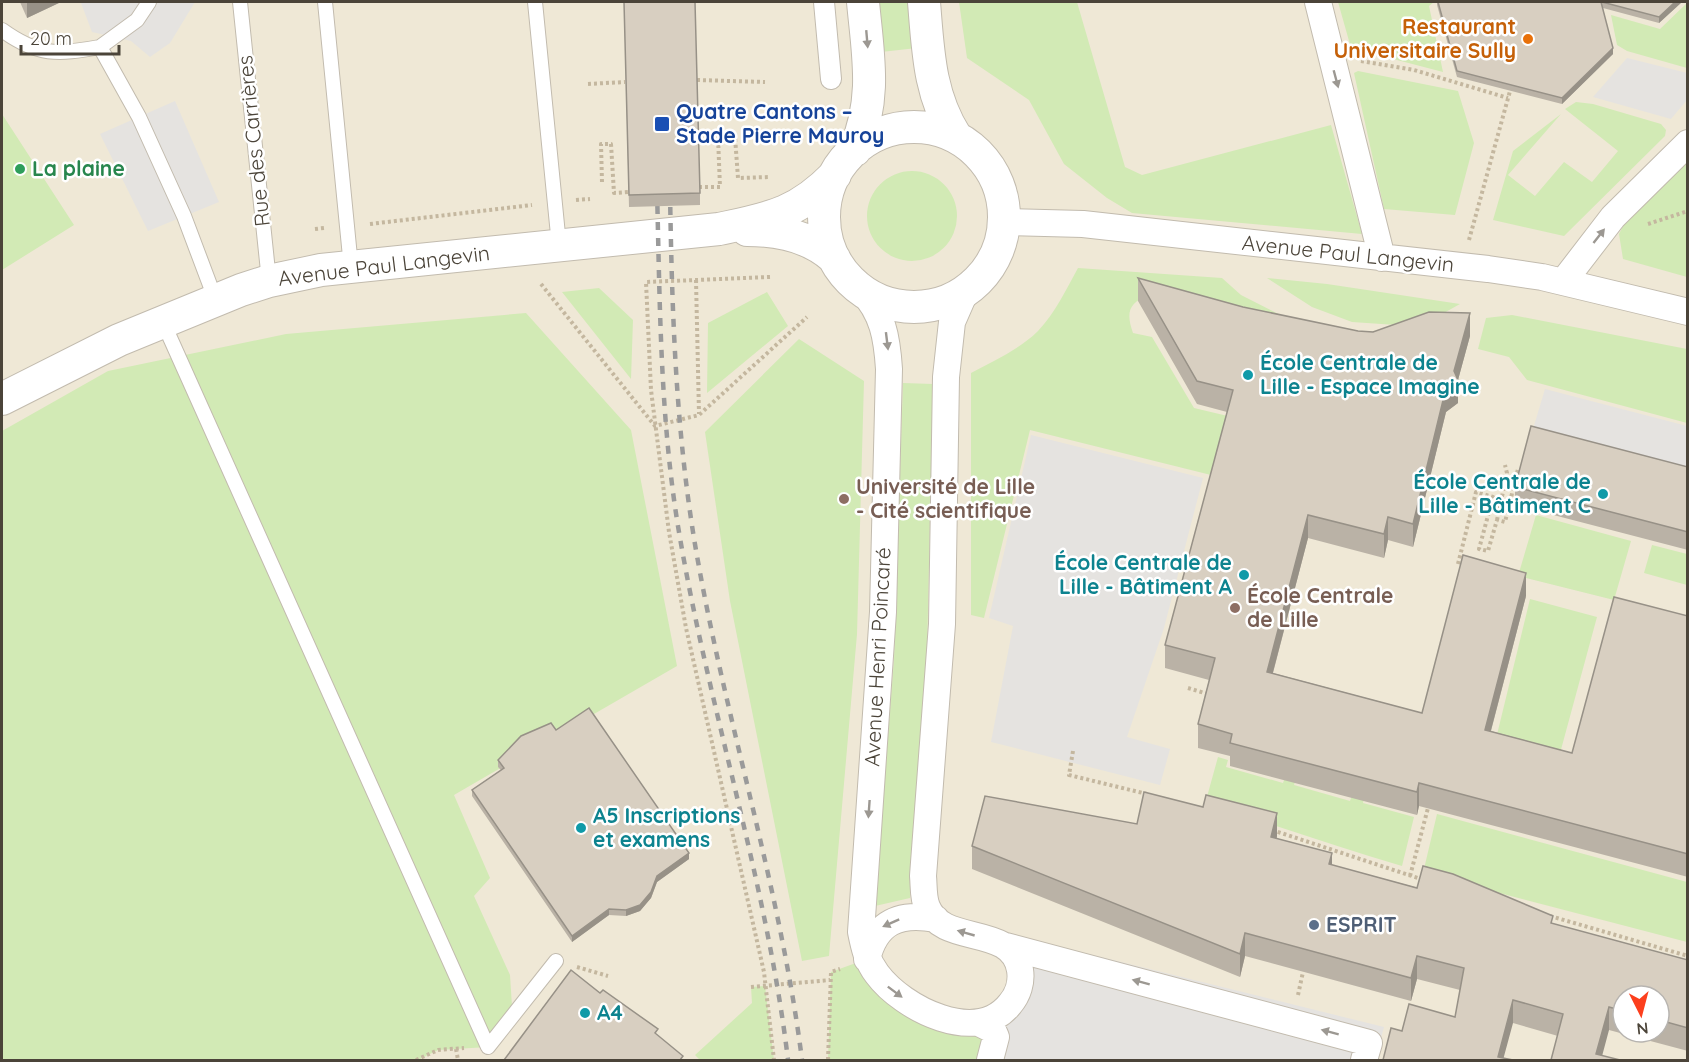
<svg xmlns="http://www.w3.org/2000/svg" width="1689" height="1062" font-family="Quicksand,sans-serif">
  <rect width="100%" height="100%" fill="#f6f3ec"/>
  <path fill="#efe8d6" fill-rule="evenodd" d="M2 2H1687V1060H2ZM1623 996H1659V1032H1623Z"/>
  <path fill="#d2eab5" d="M876 2H913L917 48 881 52Z
    M959 2H1077L1125 167 1142 175 1331 125 1362 234 1132 213 1107 198 1064 164 1029 100 967 58Z
    M1338 2H1434L1429 6 1443 72 1351 48Z
    M1688 2 1687 68 1627 51 1617 45 1611 15 1660 29Z
    M1358 71 1458 91 1474 143 1455 215 1384 209 1354 73Z
    M1576 102 1593 104 1661 124 1666 130 1665 136 1564 236 1493 220 1513 151 1561 114 1508 175 1535 196 1564 162 1592 182 1618 151 1565 109Z
    M2 114 74 225 2 270Z
    M1687 161V277L1623 259 1619 234 1625 222Z
    M867 216a45 45 0 1 1 90 0a45 45 0 1 1-90 0Z
    M1078 268 1222 278 1241 295 1294 322 1149 295C1128 303 1126 313 1133 333L1152 337 1194 408 1304 434 1211 475 1030 430 984 618 971 615V373C993 361 1020 349 1038 331 1055 313 1066 290 1078 268Z
    M1267 278 1327 284 1460 304 1433 319 1396 325 1352 322 1312 307Z
    M599 288 633 320 631 379 562 292Z
    M767 292 788 326 707 393 708 323Z
    M526 313 631 430 677 666 454 795 490 878 474 896 510 975 513 1022 488 1047 438 1050 418 1060H2V431L108 371 286 334Z
    M1512 315 1687 349V423L1527 380 1509 357 1478 349 1486 318Z
    M799 339 864 381 857 634 829 956 802 961 730 601 705 432Z
    M903 383 933 384 927 655 910 898 875 906 894 659Z
    M1536 515 1631 541 1614 600 1518 576Z
    M1652 545 1687 554V585L1644 573Z
    M1530 599 1597 617 1556 768 1493 751Z
    M1218 757 1228 760 1226 767 1283 783 1286 774 1297 776 1294 785 1350 801 1353 792 1365 795 1363 803 1414 817 1402 866C1336 847 1271 823 1205 804Z
    M1437 814 1687 882V942L1423 873Z
    M867 959 889 989 981 1024 990 1060H828L831 972Z
    M765 986 774 1060H700L695 1055 752 1003 751 987Z"/>
  <path fill="#e5e3e0" d="M86 2H195L170 43 150 57 131 41 92 32 81 3Z
    M1627 58 1687 73V100L1671 119 1593 97Z
    M175 101 219 202 148 231 100 134Z
    M1545 389 1687 426V469L1533 429Z
    M1031 435 1203 478 1164 628 1127 737 1170 749 1160 785 991 742 1013 626 989 618Z
    M1032 940 1384 1027 1375 1060H980L991 1018Z"/>
  <g fill="none" stroke-linecap="round" stroke-linejoin="round">
    <g stroke="#c2bbae" stroke-width="16">
      <path id="service" d="M149 2 137 20 100 47 139 117 184 216 216 301
        M240 2 269 281
        M325 2 351 267
        M535 2 559 245
        M2 30C38 56 57 55 100 47
        M163 322 488 1047 556 961"/>
    </g>
    <g stroke="#c2bbae" stroke-width="22">
      <path id="pedestrian" d="M824 2 831 79"/>
    </g>
    <g stroke="#c2bbae" stroke-width="28">
      <path id="minor" d="M1318 2 1382 258
        M1004 222 1083 224 1488 269 1542 277 1688 312
        M1563 282 1613 217 1688 143
        M861 290C883 313 887 338 889 369L883 612 861 932C864 947 867 961 877 974 903 1009 977 1046 1010 1004 1018 995 1022 982 1020 970 1012 923 943 947 927 907 923 898 924 886 923 876L942 624 946 377 952 322 966 290
        M1006 946 1369 1043 1364 1060
        M867 959C876 922 899 912 936 919
        M981 1024 993 1030 996 1037 990 1060"/>
    </g>
    <g stroke="#c2bbae" stroke-width="34">
      <path id="tertiary" d="M924 2C928 50 929 95 956 137
        M824 217a90 90 0 1 1 180 0a90 90 0 1 1-180 0Z
        M855 150C877 97 868 56 863 2
        M747 230C779 230 810 236 834 258
        M2 399 119 340 241 290 269 281 321 270 719 229C770 218 797 214 835 175"/>
    </g>
    <path stroke="#c4b79f" stroke-width="4" stroke-dasharray="3 3" stroke-linecap="butt" d="M1361 61 1414 70 1508 98
      M697 80 765 82
      M588 84 625 82
      M602 182 601 144H611L614 193 628 192
      M699 187H720L718 137H735L738 178 770 177
      M576 200 590 199
      M370 224 532 205
      M1648 224 1688 211
      M315 229 324 228
      M1469 240 1510 91
      M770 277 646 282 651 390 669 532 686 628 764 972 774 1060
      M696 280 699 414
      M541 284 655 426 699 415 807 317
      M1497 520 1507 473 1505 465
      M1458 564 1476 492 1493 497 1479 549 1488 551 1497 520 1505 522 1518 469 1524 470
      M1188 688 1211 695
      M1073 751 1069 775 1147 794
      M1272 830 1424 880
      M1410 876 1428 808
      M1550 916 1688 956
      M577 967 608 976
      M751 987 830 980
      M1298 995 1303 972
      M456 1049 458 1060
      M416 1060 438 1050 464 1048
      M828 1060 831 972 840 969"/>
    <use href="#service" stroke="#fff" stroke-width="14"/>
    <use href="#pedestrian" stroke="#fff" stroke-width="20"/>
    <use href="#minor" stroke="#fff" stroke-width="26"/>
    <use href="#tertiary" stroke="#fff" stroke-width="32"/>
    <path stroke="#9a9a9a" stroke-width="4.5" stroke-dasharray="8 8" stroke-linecap="butt" d="M657 190C660 306 660 424 680 538 710 713 767 884 788 1060
      M670 191C672 317 676 443 699 567 729 732 781 893 802 1060"/>
  </g>
  <path fill="#bab2a6" fill-rule="evenodd" d="M20 2H61L27 18Z
    M624 2 700 193V205L629 207Z
    M1437 2H1682L1659 23 1603 8 1613 54 1562 104 1457 77 1437 5Z
    M1138 278 1243 307 1358 331 1470 336 1458 380V403L1446 412 1413 547 1388 540 1384 558 1308 538 1273 673 1422 713 1526 596 1491 731 1572 753 1688 616V877L1419 806 1417 815 1230 766V756L1198 748V724L1209 680 1165 668V645L1227 412 1197 404 1138 301Z
    M1688 467V550L1515 505V487Z
    M556 730 689 859 657 882 651 898 640 911 626 916 609 915 572 942 472 796V790L501 770 498 767V760Z
    M1137 824 1277 836V838L1332 865 1688 960V1051L1609 1030 1551 1060 1558 1036 1513 1023 1402 1031 1455 1017 1460 990 1417 979 1411 1001 1245 956 1240 977 972 869V846ZM1623 996H1659V1032H1623Z"/>
  <path fill="#979187" d="M27 2H61L27 18Z
    M1675 2H1682L1659 23V17Z
    M1613 48V54L1562 104V98Z
    M1470 313V336L1458 380V403L1446 412 1413 547V524L1446 388 1454 371Z
    M1308 515V538L1267 695V672Z
    M1388 517V540L1384 558V534Z
    M1526 573V596L1485 753V730Z
    M1419 783V806L1417 815V792Z
    M1277 813V836L1271 860V837Z
    M689 853V859L657 882 651 898 640 911 626 916V910L657 876Z
    M1332 853V876L1329 864Z
    M609 909V915L572 942V936Z
    M1245 933V956L1240 977V954Z
    M1417 956V979L1411 1001V978Z
    M1513 1000V1023L1503 1060 1498 1057Z
    M1609 1007V1030L1601 1060 1596 1054Z"/>
  <path fill="#d8cfc1" stroke="#979187" stroke-width="1.5" d="M624 2H695L700 193 629 195Z
    M1438 2H1601L1613 48 1562 98 1457 71Z
    M1602 2H1675L1659 17Z
    M1138 278 1243 307 1358 331 1373 332 1429 312 1470 313 1454 371 1458 380 1446 388 1413 524 1388 517 1384 534 1308 515 1267 672 1422 713 1463 555 1526 573 1485 730 1572 753 1614 597 1688 616V854L1419 783 1417 792 1230 743 1232 734 1198 724 1215 658 1165 645 1233 390 1197 381Z
    M1531 426 1688 467V532L1515 487Z
    M589 708 689 853 657 876 651 892 640 905 626 910 609 909 572 936 472 790 504 768 498 760 521 736 551 723 556 730Z
    M1144 792 1203 807 1206 795 1277 813 1271 837 1332 853 1329 864 1417 888 1423 866 1453 874 1553 916 1551 923 1688 960V1028L1659 1020V996H1623V1011L1609 1007 1596 1054 1620 1060H1551L1563 1014 1513 1000 1498 1057 1513 1060H1383L1391 1028 1402 1031 1409 1004 1455 1017 1464 968 1417 956 1411 978 1245 933 1240 954 972 846 985 796 1137 824Z
    M571 970 600 993 603 990 658 1029 655 1033 683 1056 680 1060H504Z"/>
  <defs><path id="oneway-solid" d="M-6-.8H1V-3.2L6.5 0L1 3.2V.8H-6Z" transform="scale(1.5)"/></defs>
  <g fill="#9c9892">
    <use href="#oneway-solid" transform="translate(867 39) rotate(85)"/>
    <use href="#oneway-solid" transform="translate(1336 79) rotate(75)"/>
    <use href="#oneway-solid" transform="translate(1599 236) rotate(-52)"/>
    <use href="#oneway-solid" transform="translate(887 341) rotate(83)"/>
    <use href="#oneway-solid" transform="translate(869 809) rotate(94)"/>
    <use href="#oneway-solid" transform="translate(891 923) rotate(156)"/>
    <use href="#oneway-solid" transform="translate(966 933) rotate(-164)"/>
    <use href="#oneway-solid" transform="translate(1141 982) rotate(-165)"/>
    <use href="#oneway-solid" transform="translate(895 992) rotate(37)"/>
    <use href="#oneway-solid" transform="translate(1330 1032) rotate(-165)"/>
  </g>
  <circle fill="#e8710a" stroke="#fff" stroke-width="2" cx="1528" cy="39" r="6"/>
  <rect fill="#1a4fb4" stroke="#fff" stroke-width="2" x="654" y="116" width="16" height="16" rx="3"/>
  <circle fill="#2e9e5b" stroke="#fff" stroke-width="2" cx="20" cy="169" r="6"/>
  <g fill="#0f9aa8" stroke="#fff" stroke-width="2">
    <circle cx="1248" cy="375" r="6"/>
    <circle cx="1603" cy="494" r="6"/>
    <circle cx="1244" cy="575" r="6"/>
    <circle cx="581" cy="828" r="6"/>
    <circle cx="585" cy="1013" r="6"/>
  </g>
  <g fill="#8d6e63" stroke="#fff" stroke-width="2">
    <circle cx="844" cy="499" r="6"/>
    <circle cx="1235" cy="608" r="6"/>
  </g>
  <circle fill="#5c6f8a" stroke="#fff" stroke-width="2" cx="1314" cy="925" r="6"/>
  <g text-anchor="middle" stroke-width="5" stroke-linejoin="round" paint-order="stroke">
    <g font-size="21" font-weight="bold" fill="#c56008" stroke="#fff" text-anchor="end">
      <text x="1516" y="34">Restaurant<tspan x="1516" dy="24">Universitaire Sully</tspan></text>
    </g>
    <g font-size="21" font-weight="bold" fill="#164399" stroke="#fff" text-anchor="start">
      <text x="676" y="119">Quatre Cantons –<tspan x="676" dy="24">Stade Pierre Mauroy</tspan></text>
    </g>
    <g font-size="21" fill="#4b4439" stroke="#fff">
      <text transform="translate(254 141) rotate(-96)" y="7">Rue des Carrières</text>
      <text transform="translate(1348 254) rotate(6)" y="7">Avenue Paul Langevin</text>
      <text transform="translate(384 266) rotate(-7)" y="7">Avenue Paul Langevin</text>
      <text transform="translate(878 657) rotate(-87)" y="7">Avenue Henri Poincaré</text>
    </g>
    <g font-size="21" font-weight="bold" fill="#27864d" stroke="#fff" text-anchor="start">
      <text x="32" y="176">La plaine</text>
    </g>
    <g font-size="21" font-weight="bold" fill="#0d838f" stroke="#fff" text-anchor="start">
      <text x="1260" y="370">École Centrale de<tspan x="1260" dy="24">Lille - Espace Imagine</tspan></text>
      <text x="1591" y="489" text-anchor="end">École Centrale de<tspan x="1591" dy="24">Lille - Bâtiment C</tspan></text>
      <text x="1232" y="570" text-anchor="end">École Centrale de<tspan x="1232" dy="24">Lille - Bâtiment A</tspan></text>
      <text x="593" y="823">A5 Inscriptions<tspan x="593" dy="24">et examens</tspan></text>
      <text x="597" y="1020">A4</text>
    </g>
    <g font-size="21" font-weight="bold" fill="#785e54" stroke="#fff" text-anchor="start">
      <text x="856" y="494">Université de Lille<tspan x="856" dy="24">‐ Cité scientifique</tspan></text>
      <text x="1247" y="603">École Centrale<tspan x="1247" dy="24">de Lille</tspan></text>
    </g>
    <g font-size="21" font-weight="bold" fill="#4e5e75" stroke="#fff" text-anchor="start">
      <text x="1326" y="932">ESPRIT</text>
    </g>
  </g>
  <rect width="1689" height="1062" fill="none" stroke="#4b4439" stroke-width="6"/>
  <g transform="translate(1641 1014) rotate(174)"><circle r="28" fill="#ffffff" stroke="#b7b4b0" stroke-width="1.5"/>
  <path d="M0-4.5L10 22L0 15L-10 22Z" fill="#fc3f1d"/>
  <text y="-9" font-size="16" font-weight="bold" text-anchor="middle" fill="#4b4439">N</text>
  </g>
  <path d="M21 45v9h98v-9" fill="none" stroke="#4b4439" stroke-width="3"/>
  <text x="30" y="45" font-size="18" fill="#4b4439" stroke="#ffffff" stroke-width="4.5" paint-order="stroke">20 m</text>
</svg>
